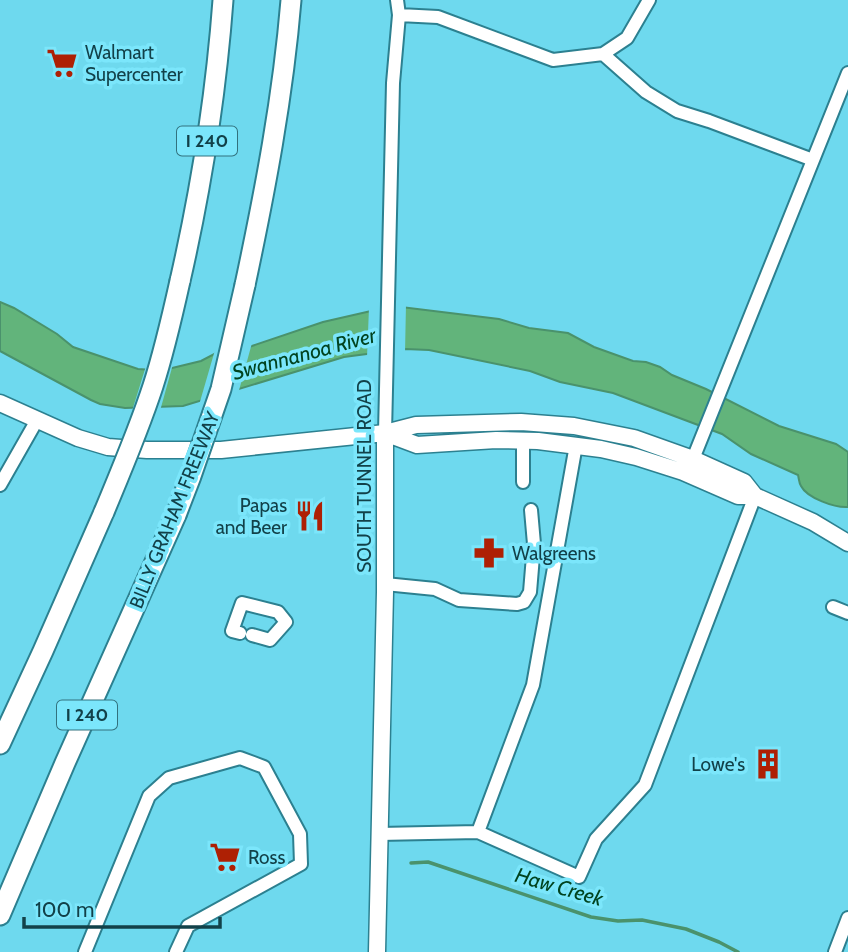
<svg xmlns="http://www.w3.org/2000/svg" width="848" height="952" font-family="Cabin,sans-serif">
  <rect width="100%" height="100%" fill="#6ed9ee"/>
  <path fill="#62b47b" stroke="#4a926c" stroke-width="2" d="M0 302 14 308 57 334 73 347 138 369 153 370 168 369 201 361 220 351 249 347 323 322 371 311 401 307 499 319 529 328 568 333 594 347 633 361 646 362 660 367 672 375 706 389 779 426 836 444 848 452V507C835 508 807 498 801 486 799 483 799 479 798 475L751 454 722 434 613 393 560 382 530 371 429 350 405 349 344 357 183 406 125 408 100 404 91 400 0 351Z"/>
  <path fill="#6ed9ee" d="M400 304H406L405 353 367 357 369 308Z
    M252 343 238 394 199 405 215 350 219 348Z
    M173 364 160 411H132L146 366Z"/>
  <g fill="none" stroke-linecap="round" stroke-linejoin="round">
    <path stroke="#4a926c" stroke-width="3.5" d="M411 863 428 862 591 917 618 921 642 920 686 929 719 942 738 952"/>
    <g stroke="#2c8090" stroke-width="16">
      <path id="minor" d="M399 15 438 17 553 60 603 54 627 38 649 0
        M603 54 646 92 677 111 709 121 813 160
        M385 433 393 83 399 15 397 0
        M523 440V482
        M693 459 848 73
        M0 485 37 420
        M385 584 435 589 459 600 517 604 524 602 530 592 534 544 531 510
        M833 607 848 613
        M240 633 232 631 242 603 278 612 286 622 270 640 252 635
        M478 832 533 685 576 445
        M379 834 478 832 579 877 596 839 645 785 755 496
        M85 952 149 796 169 778 240 758 264 767 300 834 301 864 188 926 176 952
        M835 952 848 918"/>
    </g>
    <g stroke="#2c8090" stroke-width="19">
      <path id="major" d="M0 403 78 438 108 447 147 450H221L385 433 416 425 521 422 574 426 634 438 693 459 744 482 755 496
        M385 433 417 445 496 440 538 441 601 449 636 457 683 472 738 496H755L813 522 848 543
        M377 952 385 592V433"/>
    </g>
    <g stroke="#2c8090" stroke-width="23">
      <path id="highway" d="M180 281C201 189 216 95 223 0
        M245 285C265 191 283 97 291 0
        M0 744 43 651 104 512
        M0 915 65 763 176 515"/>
    </g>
    <use href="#minor" stroke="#fff" stroke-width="12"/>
    <use href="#major" stroke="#fff" stroke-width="16"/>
    <use href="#highway" stroke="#fff" stroke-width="19"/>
    <g stroke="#2c8090" stroke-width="23" stroke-linecap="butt">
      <path id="highway-bridge" d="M104 512C121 471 139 429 153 386 164 352 172 317 180 281
        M176 515 191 476 221 389 245 285"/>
    </g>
    <use href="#highway-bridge" stroke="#fff" stroke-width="19"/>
  </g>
  <defs>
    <g id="supermarket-bare" transform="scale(2.415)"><path d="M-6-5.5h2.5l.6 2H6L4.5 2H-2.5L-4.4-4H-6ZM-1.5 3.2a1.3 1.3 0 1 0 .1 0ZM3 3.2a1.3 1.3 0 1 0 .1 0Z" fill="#ae2004" stroke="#7be6fb" stroke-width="2.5" paint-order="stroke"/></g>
    <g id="restaurant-bare" transform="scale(2.415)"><path d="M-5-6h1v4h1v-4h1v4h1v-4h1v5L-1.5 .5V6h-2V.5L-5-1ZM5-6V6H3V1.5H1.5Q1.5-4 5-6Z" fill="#ae2004" stroke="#7be6fb" stroke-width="2.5" paint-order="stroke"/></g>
    <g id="pharmacy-bare" transform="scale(2.415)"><path d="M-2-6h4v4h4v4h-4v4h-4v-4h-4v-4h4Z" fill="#ae2004" stroke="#7be6fb" stroke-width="2.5" paint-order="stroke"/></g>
    <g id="building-bare" transform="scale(2.415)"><path d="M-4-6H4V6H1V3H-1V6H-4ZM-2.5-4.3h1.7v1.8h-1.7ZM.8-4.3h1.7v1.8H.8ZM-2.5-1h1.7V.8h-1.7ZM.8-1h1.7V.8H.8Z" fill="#ae2004" stroke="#7be6fb" stroke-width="2.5" paint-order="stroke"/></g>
  </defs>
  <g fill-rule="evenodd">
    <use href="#supermarket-bare" x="62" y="63"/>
    <use href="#restaurant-bare" x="310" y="516"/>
    <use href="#pharmacy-bare" x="489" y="553"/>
    <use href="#building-bare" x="768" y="764"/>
    <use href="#supermarket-bare" x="225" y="857"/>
  </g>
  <g text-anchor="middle" stroke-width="7" stroke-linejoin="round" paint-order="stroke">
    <g fill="#7be6fb" stroke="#32727e" stroke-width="2">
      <rect x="177" y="126.5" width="60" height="29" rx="5"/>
      <rect x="57" y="700.5" width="60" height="29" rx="5"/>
    </g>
    <g font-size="18" font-weight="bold" fill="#124149">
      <text x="207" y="147">I 240</text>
      <text x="87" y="721">I 240</text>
    </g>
    <g font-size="19" fill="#124149" stroke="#7be6fb" text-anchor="start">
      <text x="85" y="59">Walmart<tspan x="85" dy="22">Supercenter</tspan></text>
      <text x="287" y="512" text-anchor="end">Papas<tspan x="287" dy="22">and Beer</tspan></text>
      <text x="512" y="560">Walgreens</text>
      <text x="745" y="771" text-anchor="end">Lowe's</text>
      <text x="248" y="864">Ross</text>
    </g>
    <g font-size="19" fill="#124149" stroke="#7be6fb">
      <text transform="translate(364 476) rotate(-90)" y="7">SOUTH TUNNEL ROAD</text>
      <text transform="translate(174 510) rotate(-68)" y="7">BILLY GRAHAM FREEWAY</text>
    </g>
    <g font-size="21" font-style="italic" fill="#01431f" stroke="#7be6fb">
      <text transform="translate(304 354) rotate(-15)" y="7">Swannanoa River</text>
      <text transform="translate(559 887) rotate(16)" y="7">Haw Creek</text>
    </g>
  </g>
  <path d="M24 917v10h196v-10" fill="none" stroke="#124149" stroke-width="3.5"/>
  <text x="35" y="917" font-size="21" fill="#124149" stroke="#7be6fb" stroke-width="5" paint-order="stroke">100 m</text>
</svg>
